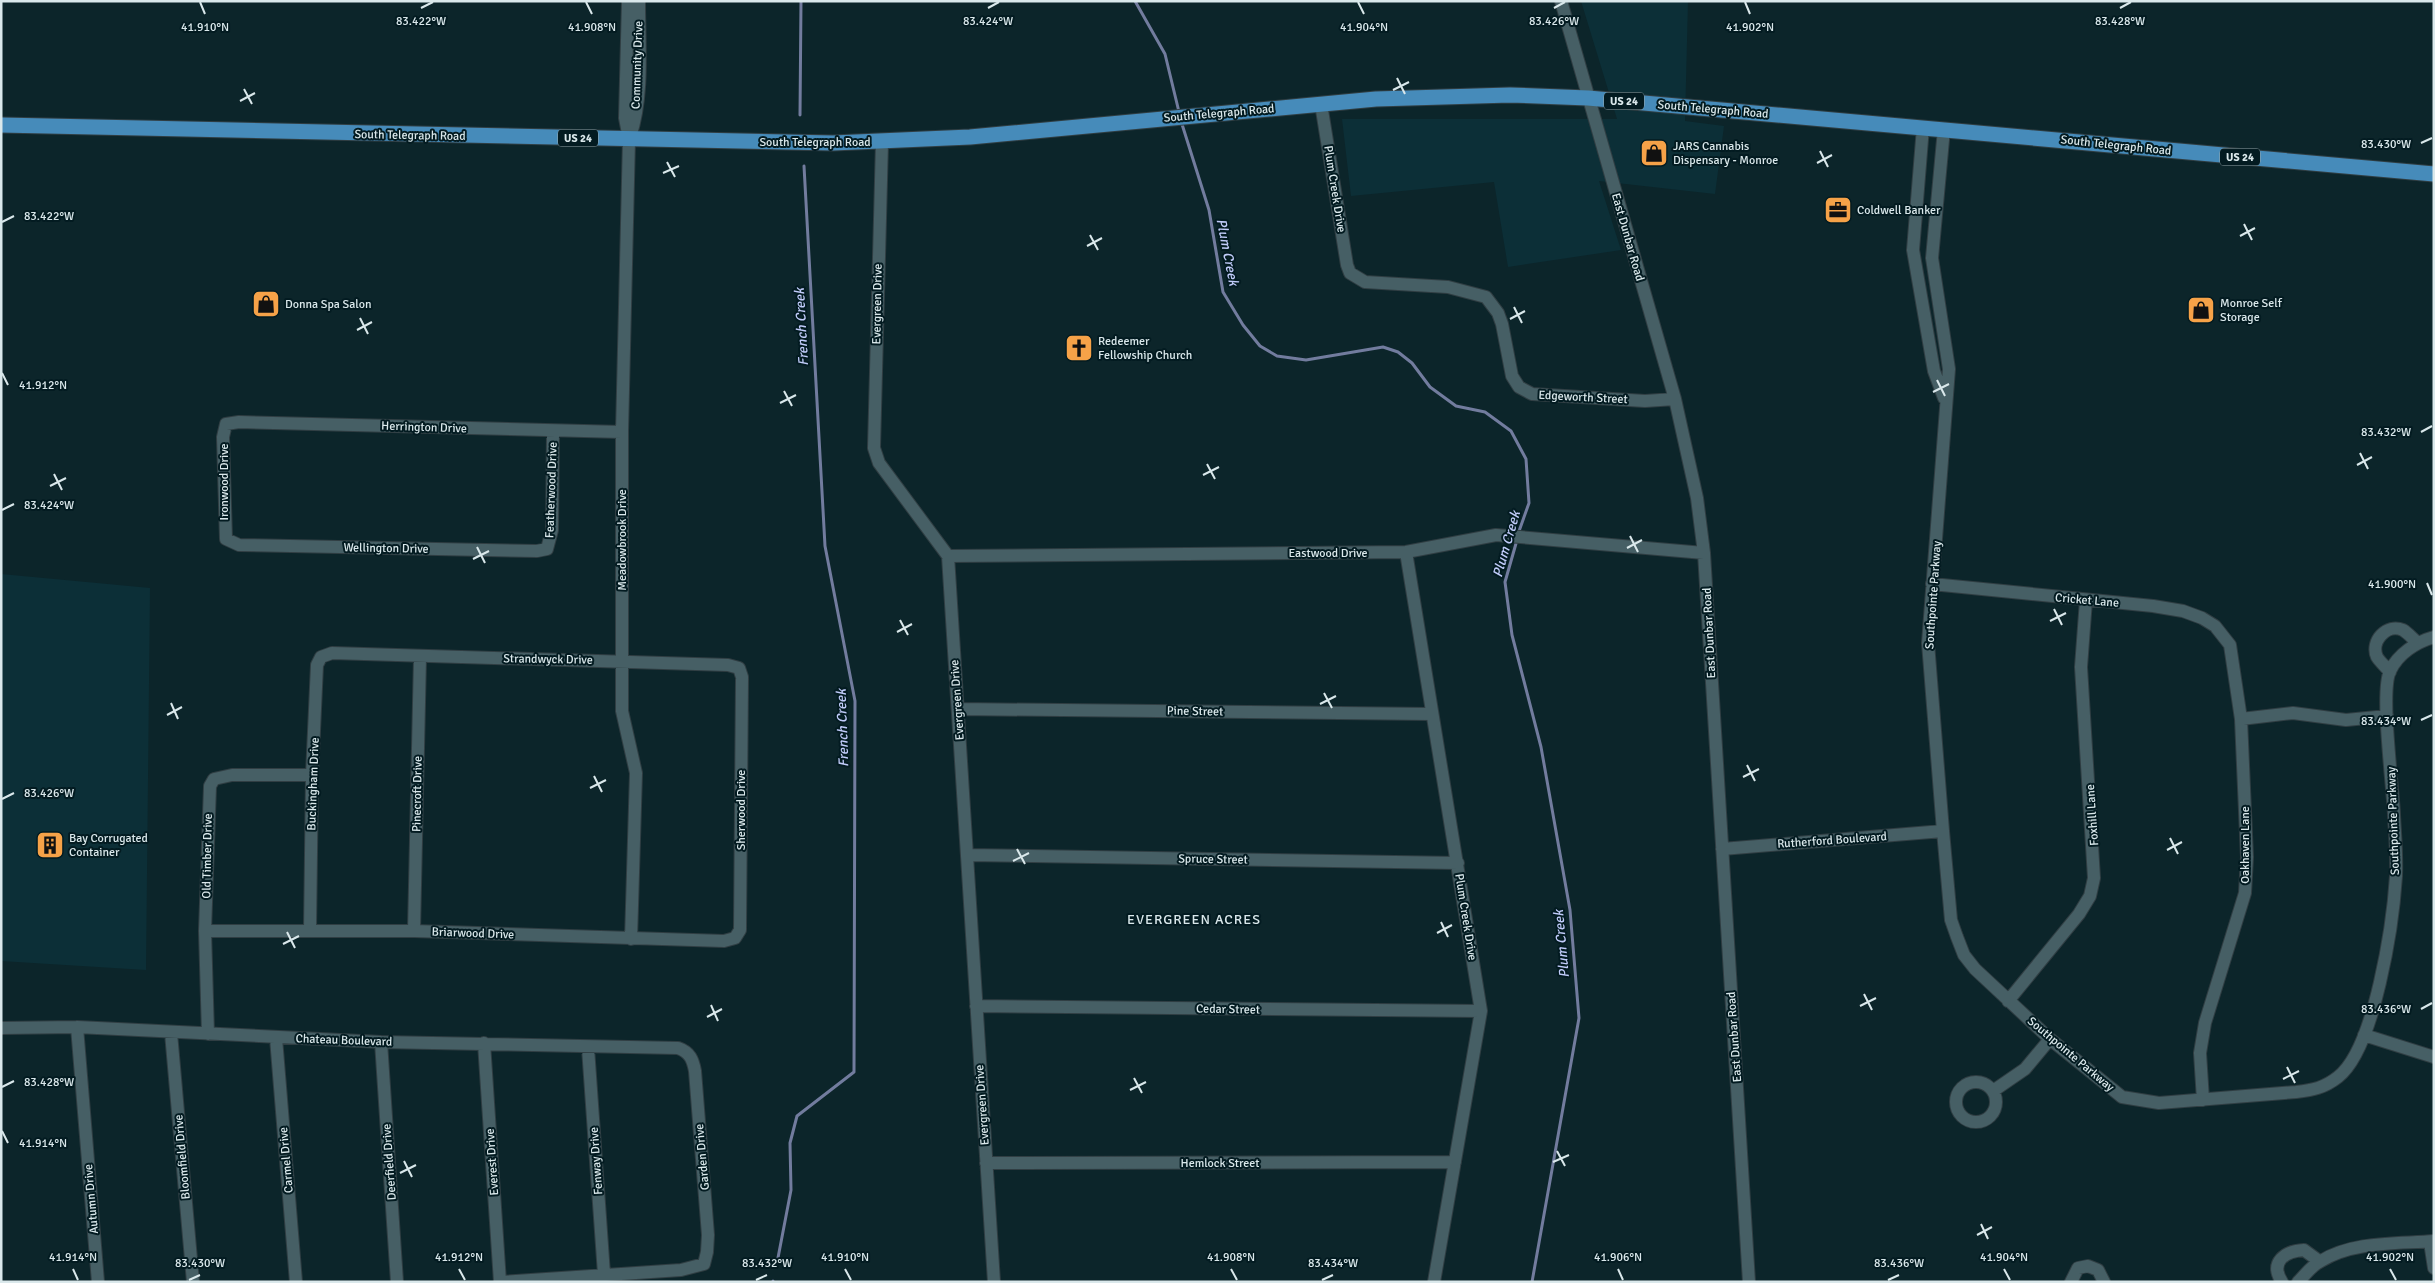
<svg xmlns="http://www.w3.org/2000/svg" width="2435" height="1283" font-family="Signika,sans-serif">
  <rect width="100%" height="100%" fill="#0c252a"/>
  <path fill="#0c2f37" d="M1581 1H1688L1685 121 1724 126 1715 194 1599 181 1621 250 1508 267 1494 182 1351 196 1342 119H1617Z
    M1 574 150 588 146 970 1 961Z"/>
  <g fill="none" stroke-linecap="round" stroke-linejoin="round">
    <path stroke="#727c9e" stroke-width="3" d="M1135 1 1165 54 1179 112
      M800 115 801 1
      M1181 121 1209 210 1223 292 1243 325 1260 346 1277 356 1306 360 1383 347 1398 352 1412 363 1430 387 1456 406 1485 412 1511 431 1526 459 1529 503 1518 534
      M1517 540 1505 582 1512 635 1541 747 1570 910 1579 1018 1532 1282
      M777 1263 791 1190 790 1143 797 1116 854 1072 855 701 825 546 804 166
      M773 1282V1281"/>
    <g stroke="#303e43" stroke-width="14">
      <path id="minor" d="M628 1 625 118 629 139 622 432V711L636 773 631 939
        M1561 1 1675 399 1697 498 1704 553 1749 1282
        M1321 104 1347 265 1350 273 1365 282 1448 287 1486 297 1498 313 1502 324 1512 376 1519 387 1532 394 1645 401 1675 399
        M1923 127 1913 250 1934 371 1944 398
        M1944 129 1932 258 1949 369 1928 643 1943 831 1951 920 1957 937 1964 955 1975 969 2050 1039 2122 1097 2159 1103 2296 1092C2313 1090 2324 1088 2338 1077 2375 1048 2393 923 2396 876 2397 856 2395 835 2394 815 2393 787 2380 692 2390 671 2398 654 2416 642 2434 637
        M630 137C644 95 639 45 639 1
        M882 142 874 448 879 463 948 556 994 1282
        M553 431 552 530 547 549 537 551 239 545 226 539 223 437 226 424 239 422 622 432
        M1406 552 1481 1011 1434 1282
        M948 556 1406 552 1496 535 1704 553
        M1932 584 2153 606 2183 611 2202 618 2215 626 2230 645 2241 719 2247 857 2245 893 2205 1023 2200 1053 2203 1100
        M2390 672C2386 667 2380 662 2377 657 2370 641 2387 623 2403 630 2408 633 2413 639 2418 643
        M958 709 1431 714
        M2241 719 2293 713 2346 720 2387 716
        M1722 849 1943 831
        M967 855 1458 863
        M205 931H414L724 941 735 938 740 930 742 677 739 668 728 665 332 653 321 657 317 665 312 775 310 930
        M414 931 420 657
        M2008 1001 2079 914 2090 896 2094 878 2081 667 2086 600
        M976 1006 1481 1011
        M77 1027 98 1282
        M1 1028 77 1027 381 1042 678 1048C690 1052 693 1060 695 1071L708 1235 707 1252 704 1264 681 1270 501 1282
        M171 1033 193 1282
        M208 1034 205 931 210 786 214 779 232 775H312
        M2364 1035 2434 1057
        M276 1038 296 1282
        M381 1042 397 1282
        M484 1043 500 1282
        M588 1048 604 1274
        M1956 1102a20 20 0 1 1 40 0a20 20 0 1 1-40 0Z
        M1993 1091 2025 1069 2050 1039
        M986 1163 1455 1162
        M2430 1242 2434 1268
        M2071 1282 2078 1268 2088 1266 2098 1270 2104 1282
        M2282 1282C2269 1262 2285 1251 2304 1250L2319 1261
        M2298 1282C2305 1275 2312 1265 2321 1261 2353 1241 2397 1244 2434 1241"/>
    </g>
    <g stroke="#303e43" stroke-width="17">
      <path id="major" d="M1 125 833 143 970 137 1376 99 1510 95 1588 98 2434 174"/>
    </g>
    <use href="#minor" stroke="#465f65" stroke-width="12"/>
    <use href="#major" stroke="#468bba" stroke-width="15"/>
  </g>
  <path fill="none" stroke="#dae8eb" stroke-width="2" d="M200 2 205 14M586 2 592 14M1358 2 1364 14M1745 2 1750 14M421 8 433 2M988 8 999 2M1554 8 1565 2M2120 8 2131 2M1397 78 1405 94M244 89 252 104M1393 90 1409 82M240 101 255 93M2421 143 2432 138M1820 151 1828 167M667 162 675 177M1817 163 1832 155M663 173 679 166M2 222 14 216M2244 224 2252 240M1090 235 1098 250M2240 236 2255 228M1087 246 1102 238M1514 307 1522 323M360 318 368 334M1510 319 1525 311M357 330 372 322M2 373 8 385M1937 380 1945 396M784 391 792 406M1933 392 1949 384M780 403 796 395M2421 432 2432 426M2360 453 2368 469M1207 464 1215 479M2357 465 2372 457M54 474 62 490M1203 475 1219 467M50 486 66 478M2 510 14 504M1630 536 1638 552M477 547 485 563M1627 548 1642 540M473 559 489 551M2427 583 2432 595M2054 609 2062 625M900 620 908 635M2050 621 2066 613M897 632 912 624M1324 693 1332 708M171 703 178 719M1320 704 1336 696M167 715 182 707M2421 720 2432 715M1747 765 1755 781M594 776 602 792M1743 777 1759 769M590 788 606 780M2 799 14 793M2170 838 2178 854M1017 849 1025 864M2167 850 2182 842M1013 861 1029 853M1441 922 1448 937M287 932 295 948M1437 933 1452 925M283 944 299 936M1864 994 1872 1010M711 1005 718 1021M1860 1006 1876 998M2421 1009 2432 1003M707 1017 722 1009M2287 1067 2295 1083M1134 1078 1142 1093M2283 1079 2299 1071M2 1087 14 1081M1130 1090 1146 1082M2 1131 8 1143M1557 1151 1565 1166M404 1161 412 1177M1553 1162 1569 1155M400 1173 416 1165M1981 1224 1988 1239M1977 1235 1992 1227M73 1269 78 1280M459 1269 465 1280M845 1269 851 1280M1231 1269 1237 1280M1618 1269 1623 1280M2004 1269 2010 1280M2390 1269 2396 1280M189 1280 200 1275M756 1280 767 1275M1322 1280 1333 1275M1888 1280 1899 1275"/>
  <defs>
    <g id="shop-square" transform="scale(1.4375)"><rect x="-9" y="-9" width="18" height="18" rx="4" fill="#f6a248" stroke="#031b21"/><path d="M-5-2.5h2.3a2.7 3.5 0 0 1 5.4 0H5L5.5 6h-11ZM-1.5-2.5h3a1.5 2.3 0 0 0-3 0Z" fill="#111"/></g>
    <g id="office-square" transform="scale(1.4375)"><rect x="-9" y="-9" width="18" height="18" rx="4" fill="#f6a248" stroke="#031b21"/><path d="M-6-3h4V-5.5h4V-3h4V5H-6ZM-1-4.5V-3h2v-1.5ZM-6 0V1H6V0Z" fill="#111"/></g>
    <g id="church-square" transform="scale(1.4375)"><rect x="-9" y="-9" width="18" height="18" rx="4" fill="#f6a248" stroke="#031b21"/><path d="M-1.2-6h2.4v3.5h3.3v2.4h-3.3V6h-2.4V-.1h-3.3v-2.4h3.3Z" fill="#111"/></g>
    <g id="building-square" transform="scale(1.4375)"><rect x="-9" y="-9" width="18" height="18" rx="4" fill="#f6a248" stroke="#031b21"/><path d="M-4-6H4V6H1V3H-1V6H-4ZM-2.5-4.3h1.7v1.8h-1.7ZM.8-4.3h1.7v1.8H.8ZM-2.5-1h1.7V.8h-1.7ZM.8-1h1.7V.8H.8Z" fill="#111"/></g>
  </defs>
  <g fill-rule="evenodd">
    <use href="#shop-square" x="1654" y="153"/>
    <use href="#office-square" x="1838" y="210"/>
    <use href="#shop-square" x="266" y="304"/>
    <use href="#shop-square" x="2201" y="310"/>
    <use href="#church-square" x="1079" y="348"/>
    <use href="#building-square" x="50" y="845"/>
  </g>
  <g text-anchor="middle" stroke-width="4" stroke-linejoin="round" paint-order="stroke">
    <g fill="#031b21" stroke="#9aaaae" stroke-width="1">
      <rect x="1604" y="92.5" width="40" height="17" rx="4"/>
      <rect x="558" y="129.5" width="40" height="17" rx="4"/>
      <rect x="2220" y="148.5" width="40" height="17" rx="4"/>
    </g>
    <g font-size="11" font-weight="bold" fill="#dae8eb">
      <text x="1624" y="105">US 24</text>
      <text x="578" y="142">US 24</text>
      <text x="2240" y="161">US 24</text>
    </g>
    <g font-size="12" fill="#dae8eb" stroke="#031b21">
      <text transform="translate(637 65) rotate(-88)" y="4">Community Drive</text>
      <text transform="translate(1713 109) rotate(5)" y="4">South Telegraph Road</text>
      <text transform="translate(1219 113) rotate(-5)" y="4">South Telegraph Road</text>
      <text transform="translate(410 135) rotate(1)" y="4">South Telegraph Road</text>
      <text x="815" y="146">South Telegraph Road</text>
      <text transform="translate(2116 145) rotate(6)" y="4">South Telegraph Road</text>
      <text transform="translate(1335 189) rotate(81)" y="4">Plum Creek Drive</text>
      <text transform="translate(1628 237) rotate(74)" y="4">East Dunbar Road</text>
      <text transform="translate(877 304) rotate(-89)" y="4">Evergreen Drive</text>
      <text transform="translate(1583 397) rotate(3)" y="4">Edgeworth Street</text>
      <text transform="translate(424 427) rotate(2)" y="4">Herrington Drive</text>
      <text transform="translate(224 482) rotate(-90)" y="4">Ironwood Drive</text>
      <text transform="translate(551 490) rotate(-88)" y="4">Featherwood Drive</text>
      <text transform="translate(622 540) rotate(-90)" y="4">Meadowbrook Drive</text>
      <text transform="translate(386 548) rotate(1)" y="4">Wellington Drive</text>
      <text x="1328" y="557">Eastwood Drive</text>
      <text transform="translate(1933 595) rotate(-86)" y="4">Southpointe Parkway</text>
      <text transform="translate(2087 600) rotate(5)" y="4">Cricket Lane</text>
      <text transform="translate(1709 633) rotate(-93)" y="4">East Dunbar Road</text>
      <text transform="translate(548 659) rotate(1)" y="4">Strandwyck Drive</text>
      <text transform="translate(957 700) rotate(-94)" y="4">Evergreen Drive</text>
      <text transform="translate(1195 711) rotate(1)" y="4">Pine Street</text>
      <text transform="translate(313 784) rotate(-88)" y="4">Buckingham Drive</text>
      <text transform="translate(417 794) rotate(-89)" y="4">Pinecroft Drive</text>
      <text transform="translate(741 810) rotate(-90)" y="4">Sherwood Drive</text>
      <text transform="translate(2092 815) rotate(-94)" y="4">Foxhill Lane</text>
      <text transform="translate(2393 821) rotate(-92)" y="4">Southpointe Parkway</text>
      <text transform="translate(1832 840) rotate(-4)" y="4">Rutherford Boulevard</text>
      <text transform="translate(2245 845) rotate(-90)" y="4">Oakhaven Lane</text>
      <text transform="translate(207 856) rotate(-89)" y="4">Old Timber Drive</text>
      <text transform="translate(1213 859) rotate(1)" y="4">Spruce Street</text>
      <text transform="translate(1466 917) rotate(81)" y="4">Plum Creek Drive</text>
      <text transform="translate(473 933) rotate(2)" y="4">Briarwood Drive</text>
      <text transform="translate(1228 1009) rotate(1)" y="4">Cedar Street</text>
      <text transform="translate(1734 1037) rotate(-94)" y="4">East Dunbar Road</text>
      <text transform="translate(344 1040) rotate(2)" y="4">Chateau Boulevard</text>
      <text transform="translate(2071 1054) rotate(40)" y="4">Southpointe Parkway</text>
      <text transform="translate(982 1105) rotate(-94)" y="4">Evergreen Drive</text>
      <text transform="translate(182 1157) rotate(-95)" y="4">Bloomfield Drive</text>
      <text transform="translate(702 1157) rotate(-95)" y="4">Garden Drive</text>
      <text transform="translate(286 1160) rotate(-95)" y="4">Carmel Drive</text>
      <text transform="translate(596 1161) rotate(-94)" y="4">Fenway Drive</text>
      <text transform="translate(389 1162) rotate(-94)" y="4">Deerfield Drive</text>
      <text transform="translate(492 1162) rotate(-94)" y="4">Everest Drive</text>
      <text x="1220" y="1167">Hemlock Street</text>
      <text transform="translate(91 1199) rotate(-95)" y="4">Autumn Drive</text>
    </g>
    <g font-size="12" fill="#dae8eb" stroke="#031b21" text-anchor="start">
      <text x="1673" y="150">JARS Cannabis<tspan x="1673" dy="14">Dispensary - Monroe</tspan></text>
      <text x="1857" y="214">Coldwell Banker</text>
      <text x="2220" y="307">Monroe Self<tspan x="2220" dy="14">Storage</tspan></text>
      <text x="285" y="308">Donna Spa Salon</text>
      <text x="1098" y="345">Redeemer<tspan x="1098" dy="14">Fellowship Church</tspan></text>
      <text x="69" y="842">Bay Corrugated<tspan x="69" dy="14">Container</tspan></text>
    </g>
    <g font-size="14" font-style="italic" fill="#c1ccfa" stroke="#031b21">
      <text transform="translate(1228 252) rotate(79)" y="5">Plum Creek</text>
      <text transform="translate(801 327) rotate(-93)" y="5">French Creek</text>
      <text transform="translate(1506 544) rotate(-74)" y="5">Plum Creek</text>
      <text transform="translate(842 728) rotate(-92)" y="5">French Creek</text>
      <text transform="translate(1561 944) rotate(-95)" y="5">Plum Creek</text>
    </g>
    <g font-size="14" letter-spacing="1" fill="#dae8eb" stroke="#031b21">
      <text x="1194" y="924">EVERGREEN ACRES</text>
    </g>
  </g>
  <g font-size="12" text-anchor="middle" fill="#dae8eb" stroke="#031b21" stroke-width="4" stroke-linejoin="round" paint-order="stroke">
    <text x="421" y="25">83.422°W</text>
    <text x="988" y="25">83.424°W</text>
    <text x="1554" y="25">83.426°W</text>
    <text x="2120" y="25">83.428°W</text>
    <text x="205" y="31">41.910°N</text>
    <text x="592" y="31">41.908°N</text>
    <text x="1364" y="31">41.904°N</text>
    <text x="1750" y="31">41.902°N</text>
    <text x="2386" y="148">83.430°W</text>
    <text x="49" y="220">83.422°W</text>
    <text x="43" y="389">41.912°N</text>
    <text x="2386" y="436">83.432°W</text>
    <text x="49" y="509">83.424°W</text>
    <text x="2392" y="588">41.900°N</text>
    <text x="2386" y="725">83.434°W</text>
    <text x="49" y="797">83.426°W</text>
    <text x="2386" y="1013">83.436°W</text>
    <text x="49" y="1086">83.428°W</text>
    <text x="43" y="1147">41.914°N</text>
    <text x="73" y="1261">41.914°N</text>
    <text x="459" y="1261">41.912°N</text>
    <text x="845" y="1261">41.910°N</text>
    <text x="1231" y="1261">41.908°N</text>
    <text x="1618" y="1261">41.906°N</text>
    <text x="2004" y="1261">41.904°N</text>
    <text x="2390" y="1261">41.902°N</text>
    <text x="200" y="1267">83.430°W</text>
    <text x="767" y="1267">83.432°W</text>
    <text x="1333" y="1267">83.434°W</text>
    <text x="1899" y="1267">83.436°W</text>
  </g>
  <rect width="2435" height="1283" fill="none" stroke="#dae8eb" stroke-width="5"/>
</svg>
